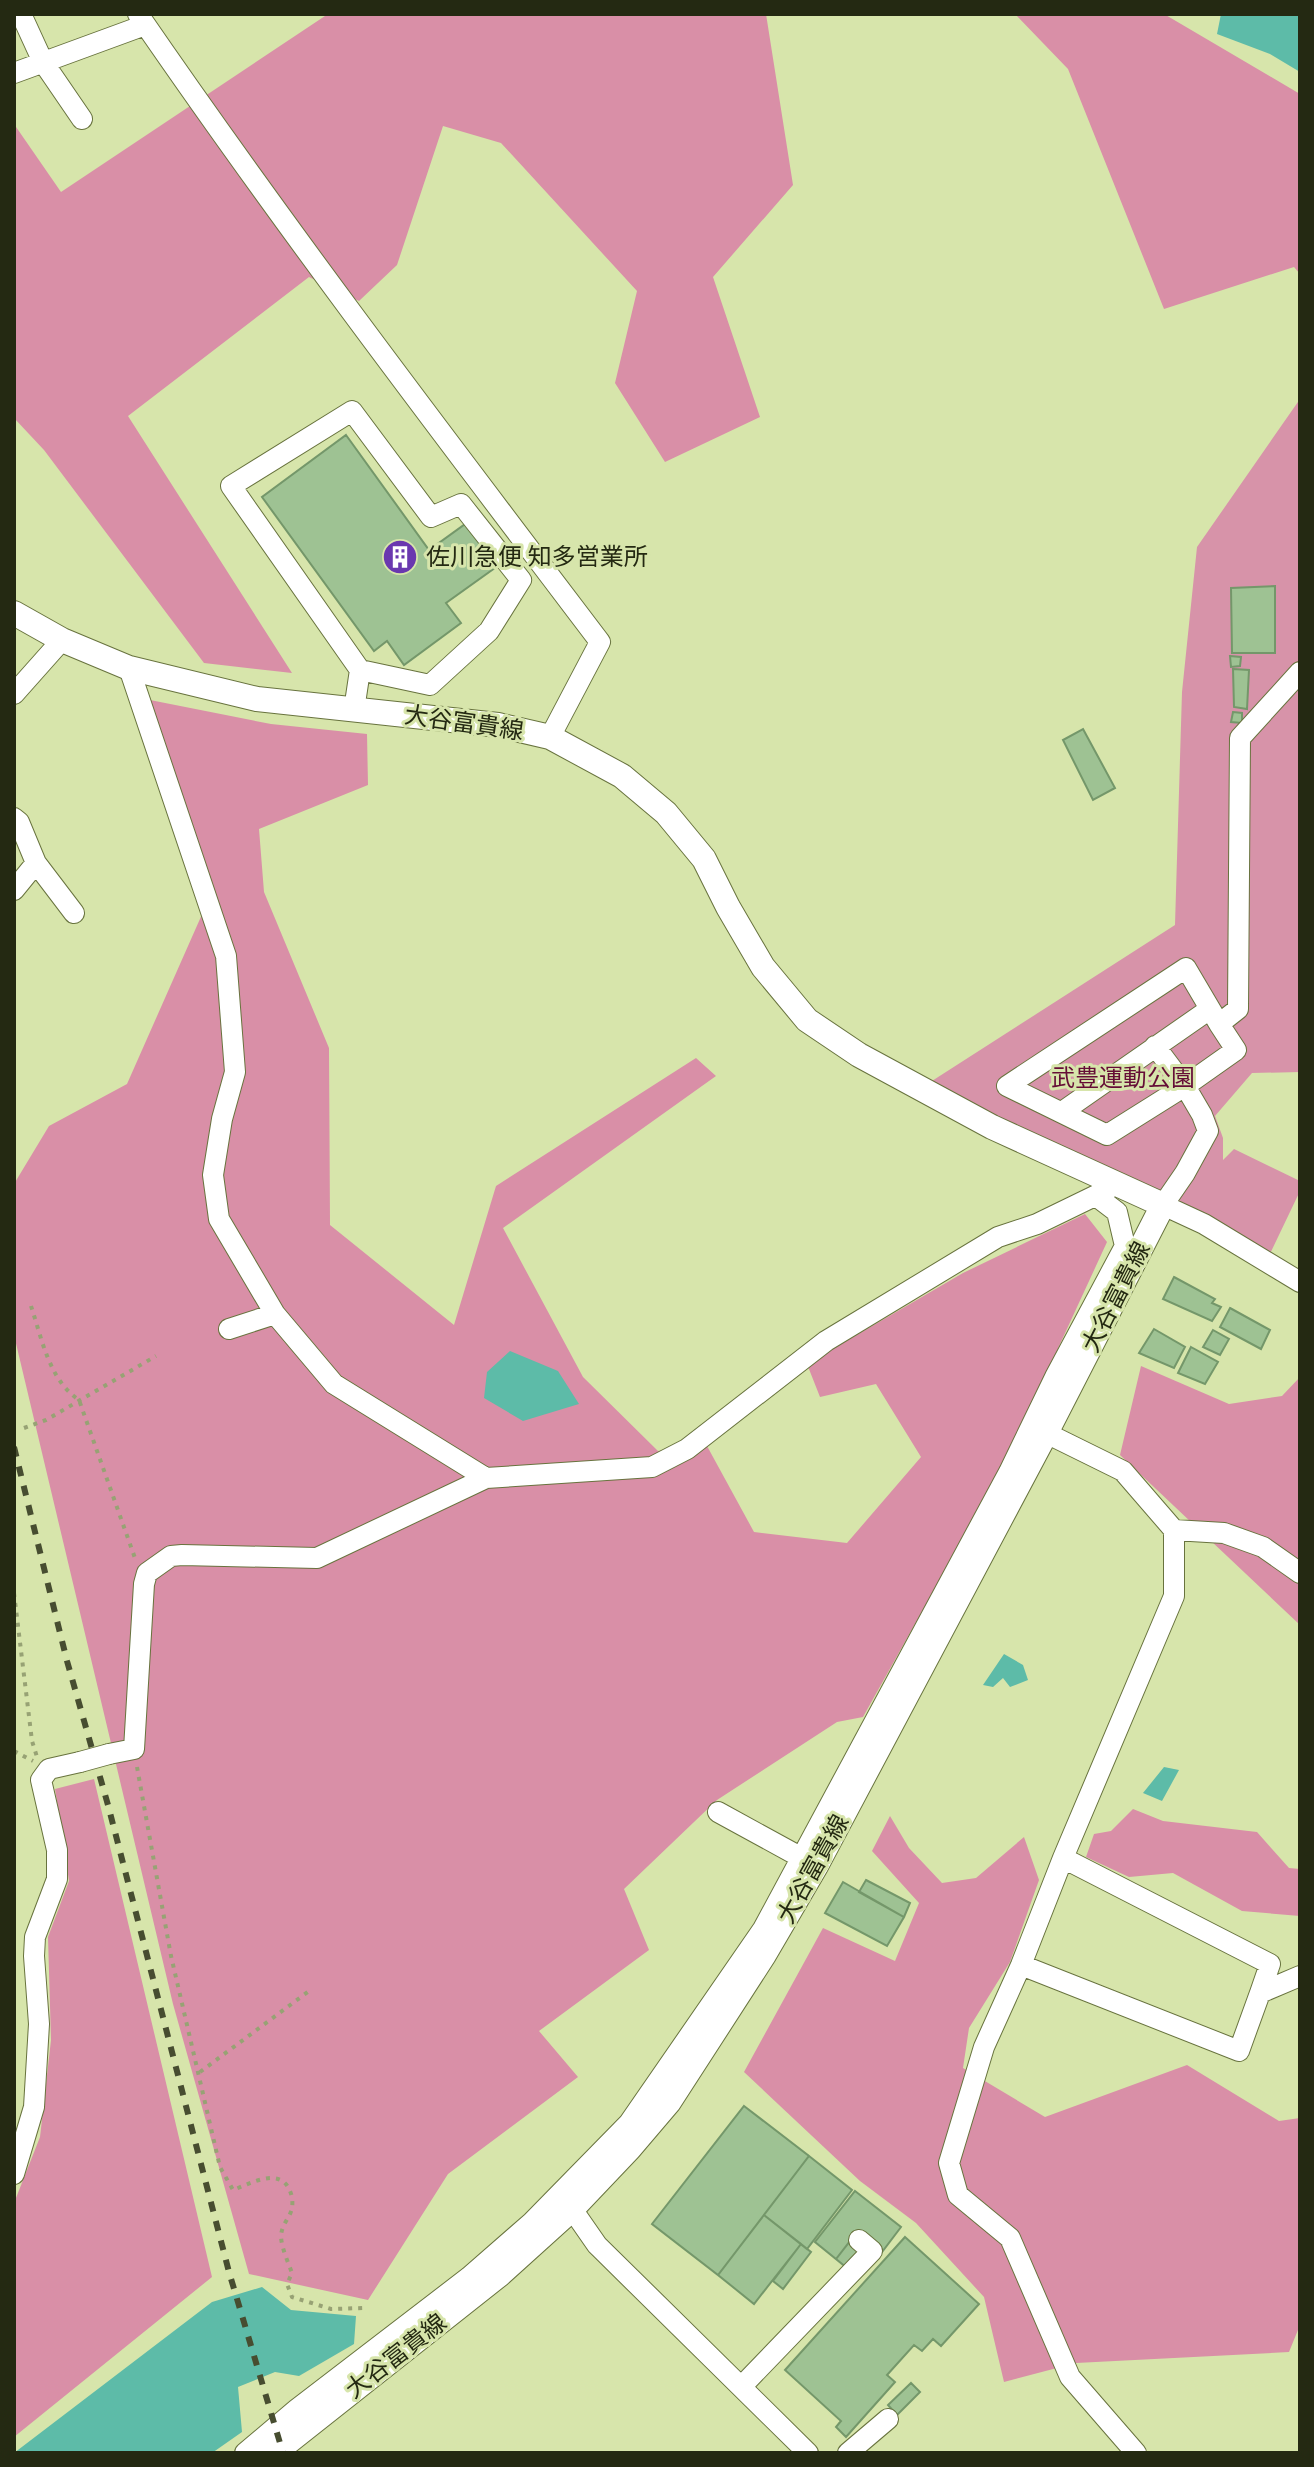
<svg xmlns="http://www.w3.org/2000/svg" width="1314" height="2467" font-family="'Fira Sans Condensed','Noto Sans JP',sans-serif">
  <rect width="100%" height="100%" fill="#d7e5ab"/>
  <path fill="#d793a9" d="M1300 399V1072L1252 1073 1215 1116 1223 1138V1160L1234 1149 1300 1181V1191L1267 1260 921 1088 1175 925 1182 692 1197 547Z"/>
  <path fill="#d98fa7" d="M328 14H766L793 185 713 277 760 417 665 462 615 383 637 291 501 143 443 126 397 265 359 301 309 277 128 416 292 673 204 663 44 450 14 418V124L61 192Z
    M1015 14H1164L1300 94V274L1294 267 1164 309 1068 69Z
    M150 700 271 724 367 734 368 785 259 829 264 892 329 1048 330 1225 454 1325 496 1186 696 1058 716 1076 503 1228 583 1377 658 1451 707 1446 754 1532 847 1543 921 1457 876 1384 820 1397 807 1364 963 1273 1085 1214 1107 1242 1007 1459 863 1717 837 1722 717 1800 624 1889 649 1950 539 2031 578 2077 448 2174 368 2300 249 2274 173 2004 14 1335V1184L49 1126 127 1084 211 894Z
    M1141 1366 1229 1404 1282 1396 1300 1377V1625L1120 1455Z
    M94 1779 212 2277 14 2437V2203L40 2137 51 2040 48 1937 69 1881 55 1789Z
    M1133 1809 1163 1821 1257 1832 1289 1868 1300 1869V1916L1242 1911 1173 1873 1129 1877 1086 1857 1094 1834 1111 1831Z
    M890 1816 909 1848 942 1883 976 1878 1024 1837 1039 1880 1010 1962 969 2028 963 2068 1045 2117 1187 2065 1279 2121 1300 2118V2325L1289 2352 1076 2363 1004 2382 984 2297 916 2223 860 2181 744 2072 823 1928 895 1961 919 1903 872 1851Z"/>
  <path fill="#5dbba8" d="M1221 14H1300V72L1270 54 1217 34Z
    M510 1351 558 1371 579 1404 523 1421 484 1398 487 1372Z
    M1004 1654 1023 1665 1028 1680 1010 1687 1003 1678 993 1687 983 1685Z
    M1164 1767 1179 1770 1162 1801 1143 1793Z
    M262 2287 291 2310 356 2316 354 2344 299 2376 275 2372 238 2387 242 2432 212 2453H14L212 2302Z"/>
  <path fill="#9ec293" stroke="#74976a" stroke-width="2" d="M346 435 429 550 468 522 499 565 446 603 461 623 404 665 387 641 374 651 262 497Z
    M1275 586V653H1232L1231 588Z
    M1230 656 1241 657 1240 666 1231 667Z
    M1233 669 1249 670 1247 709 1234 707Z
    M1233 712 1242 713V723L1231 722Z
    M1083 729 1115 788 1093 800 1063 740Z
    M1174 1277 1215 1299 1212 1303 1221 1307 1212 1321 1163 1299Z
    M1230 1308 1270 1330 1261 1349 1220 1327Z
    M1154 1329 1185 1347 1174 1368 1139 1353Z
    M1213 1330 1229 1339 1220 1355 1203 1347Z
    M1191 1347 1218 1362 1205 1384 1178 1373Z
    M866 1880 910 1903 904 1917 859 1892Z
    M843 1882 904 1917 887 1946 825 1913Z
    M744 2106 809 2156 718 2275 652 2224Z
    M809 2156 852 2190 807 2249 764 2215Z
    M855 2191 901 2227 882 2252 857 2232 836 2259 815 2242Z
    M764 2215 801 2244 754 2304 718 2275Z
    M905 2237 979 2304 941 2346 933 2339 922 2351 914 2345 887 2375 895 2382 846 2437 836 2427 841 2421 785 2370Z
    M851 2240 861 2249 847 2268 836 2259Z
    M801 2244 811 2252 783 2289 773 2281Z
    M911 2383 920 2392 897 2415 888 2405Z"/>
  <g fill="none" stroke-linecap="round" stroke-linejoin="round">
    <g stroke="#68733e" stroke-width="22">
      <path id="minor" d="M21 14 43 62 82 119
        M138 14C285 228 443 435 600 642L550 737
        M14 73 145 25
        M129 668 226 956 235 1072 222 1119 213 1175 219 1219 275 1314 334 1384 486 1478
        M1300 672 1240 738 1238 1009 1219 1024 1236 1050 1185 1086 1202 1115 1208 1131 1185 1173 1163 1205 1204 1224 1300 1282
        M14 694 62 640
        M354 710 360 670 231 486 352 411 431 517 461 504 521 580 489 631 430 685 360 670
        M14 818 19 822 36 863 74 913
        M14 890 36 863
        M1155 1046 1185 1086 1107 1135 1007 1086 1186 968 1219 1024
        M1062 1112 1210 1009
        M229 1329 275 1314
        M1046 1433 1123 1471 1174 1530V1596L1063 1858 1021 1965 984 2047 949 2163 958 2195 1010 2238 1070 2377 1136 2453
        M1174 1530 1224 1533 1263 1547 1300 1573
        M109 1754 134 1749 144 1584 147 1573 171 1556 182 1555 317 1558 486 1478 652 1467 687 1449 826 1341 998 1237 1037 1224 1107 1190
        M718 1812 813 1864
        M1063 1858 1270 1964 1260 1993 1300 1976
        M1021 1965 1239 2051 1260 1993
        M14 2174 34 2107 39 2024 34 1956 35 1937 57 1879V1850L41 1780 49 1769 80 1762
        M572 2209 597 2245 808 2453
        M742 2386 872 2251 859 2240
        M245 2453 297 2409 469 2277 532 2222 629 2123 763 1929 1009 1472 1055 1377 1125 1246 1117 1212 1096 1196
        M848 2453 888 2419"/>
    </g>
    <g stroke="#68733e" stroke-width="26">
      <path id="major" d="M14 613 62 640 129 668 257 699 498 725 550 737 622 776 666 813 704 859 728 907 763 967 807 1020 859 1055 992 1127 1163 1205 1046 1433 816 1866 764 1955 669 2102 629 2149 572 2209 499 2275 274 2453"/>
    </g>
    <path stroke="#97a274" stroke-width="4" stroke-dasharray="4 6" stroke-linecap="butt" d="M31 1306C42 1339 49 1380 79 1400L136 1561
      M24 1428 46 1420 156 1356
      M14 1593 32 1741 37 1757
      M14 1751 33 1761
      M137 1767 171 1956 220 2167 233 2190C249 2184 279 2167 289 2189 292 2194 293 2202 292 2208 290 2218 281 2225 281 2237 282 2249 288 2262 292 2273L287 2284 292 2297 331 2309 363 2308
      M200 2072 309 1991"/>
    <use href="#minor" stroke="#fff" stroke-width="20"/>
    <use href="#major" stroke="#fff" stroke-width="24"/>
    <path stroke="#474d30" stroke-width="6" stroke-dasharray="10 10" stroke-linecap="butt" d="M14 1447 67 1661 108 1805 229 2272 283 2453"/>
    <g stroke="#68733e" stroke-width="22" stroke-linecap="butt">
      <path id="minor-bridge" d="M80 1762 109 1754"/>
    </g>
    <use href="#minor-bridge" stroke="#fff" stroke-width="20"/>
  </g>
  <defs>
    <g id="building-disc" transform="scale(1.8)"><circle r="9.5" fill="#6a38af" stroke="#d7e5ab"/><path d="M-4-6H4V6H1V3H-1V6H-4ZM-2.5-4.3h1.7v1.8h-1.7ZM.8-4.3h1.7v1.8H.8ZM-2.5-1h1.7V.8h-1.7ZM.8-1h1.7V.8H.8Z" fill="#fff"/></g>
  </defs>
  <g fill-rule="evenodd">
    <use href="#building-disc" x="400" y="557"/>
  </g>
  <g text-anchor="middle" stroke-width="6" stroke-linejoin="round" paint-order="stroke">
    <g font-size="24" fill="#242912" stroke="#d7e5ab" text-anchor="start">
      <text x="426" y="565">佐川急便 知多営業所</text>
    </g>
    <g font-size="24" fill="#242912" stroke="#d7e5ab">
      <text transform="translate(464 723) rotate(8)" y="8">大谷富貴線</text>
      <text transform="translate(1116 1297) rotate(-63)" y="8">大谷富貴線</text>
      <text transform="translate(813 1869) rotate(-61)" y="8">大谷富貴線</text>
      <text transform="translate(396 2356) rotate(-38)" y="8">大谷富貴線</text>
    </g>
    <g font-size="24" fill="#650d36" stroke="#d7e5ab">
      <text x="1123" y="1086">武豊運動公園</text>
    </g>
  </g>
  <rect width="1314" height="2467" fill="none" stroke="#242912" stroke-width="32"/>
</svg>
